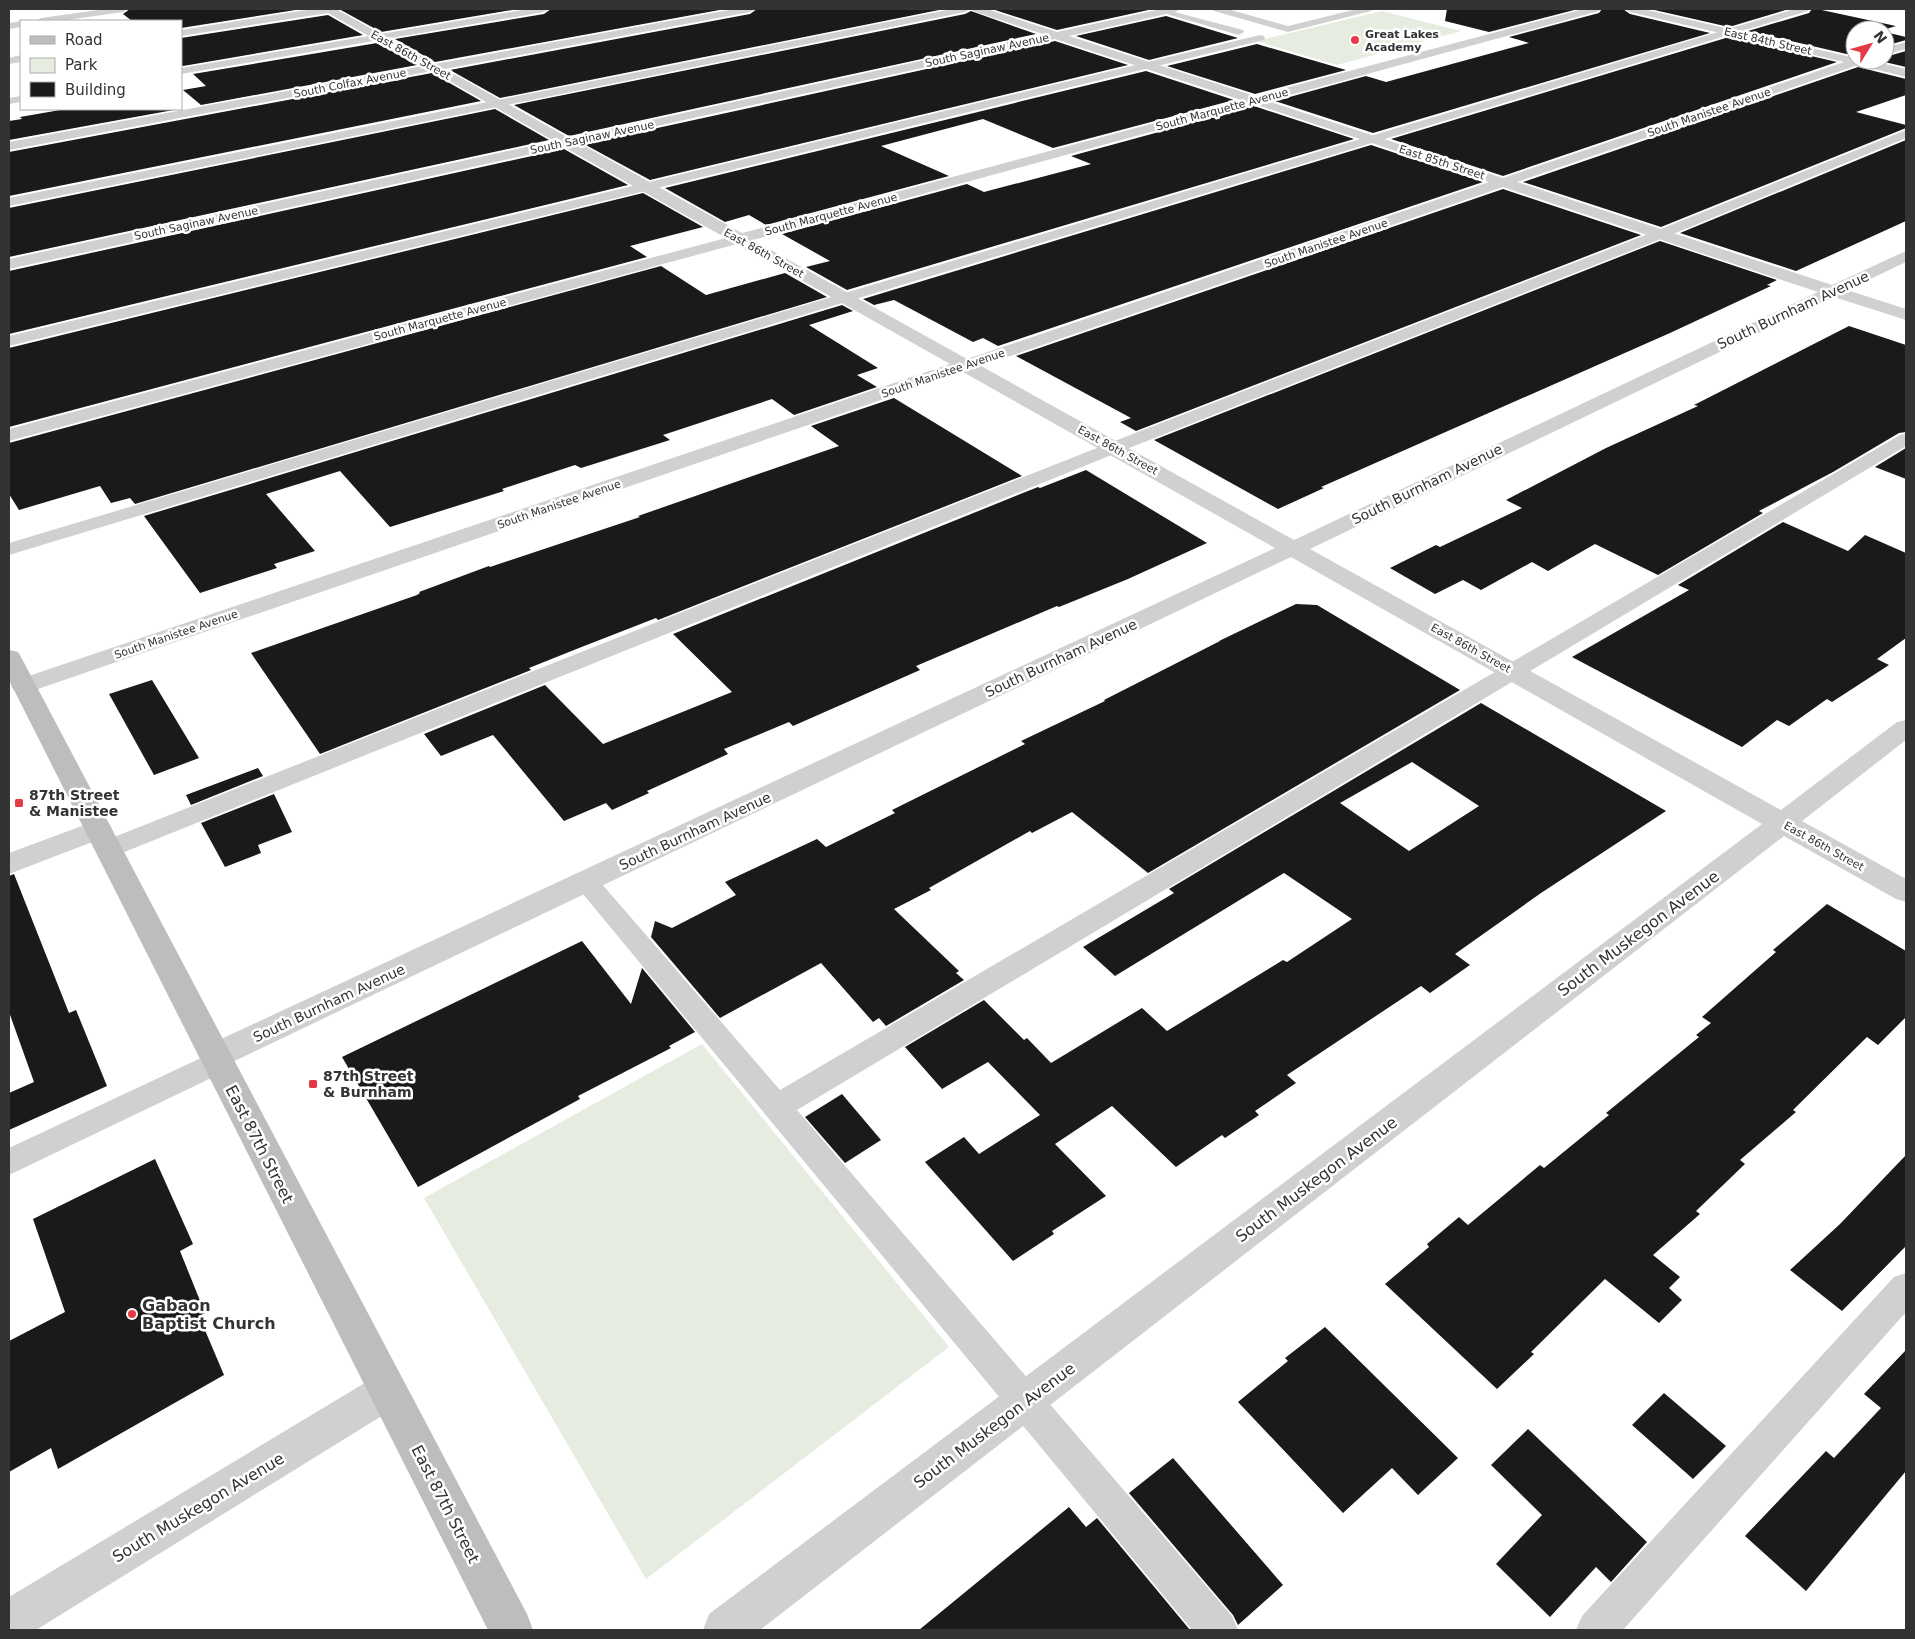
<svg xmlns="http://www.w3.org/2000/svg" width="1915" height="1639" font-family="'DejaVu Sans',sans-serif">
  <rect width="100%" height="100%" fill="#fff"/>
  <path fill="#e6ecdf" d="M1382 11 1461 31 1337 65 1256 41Z
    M702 1044 949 1347 646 1579 424 1198Z"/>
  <path fill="#1a1a1a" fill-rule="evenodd" d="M130 9H302L181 28V21H132L123 14Z
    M339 9H518L381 32Z
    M551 9H725L435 62 395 39 544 14Z
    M757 9H944L500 98 450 70 750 14Z
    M992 9H1153L1057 30Z
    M1447 9H1578L1489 32 1445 21Z
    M1602 9H1623L1630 14 1710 33 1373 133 1275 101 1366 76 1386 82 1529 43 1509 37 1599 13Z
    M1650 9H1789L1729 27Z
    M1812 9H1817L1896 26 1883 30H1855V56L1748 31 1809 13Z
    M971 11 1036 34 569 136 514 105 965 14Z
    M328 15 363 35 183 66 181 64V38Z
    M1166 16 1238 38 1149 60 1076 36Z
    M1885 32 1906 37V40L1885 46Z
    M1729 37 1837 62 1503 176 1391 139Z
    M1055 41 1128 65 650 180 584 144Z
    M377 43 417 65 201 105 183 90 206 86 193 74Z
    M1257 44 1346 70 1255 94 1167 66Z
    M1906 51V67L1876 60H1885V57Z
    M1858 67 1906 79V95L1856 112 1906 125V128L1661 227 1523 182Z
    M1146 71 1234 100 1053 148 983 119 881 146 949 176 766 225 749 215 725 222 665 188Z
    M432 73 481 101 9 196V152Z
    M1254 106 1354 139 847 290 806 267 830 261 782 234 967 184 984 192 1091 164 1071 156Z
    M66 109H179L9 140V121L22 119 20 117Z
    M495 109 549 140 9 257V208Z
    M1906 140V221L1796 271 1680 233Z
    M1371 145 1483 182 998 346 983 338 973 342 894 300 874 305 863 299Z
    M564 149 628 185 9 334V271Z
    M1503 189 1641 235 1136 431 1120 422 1131 418 1016 356Z
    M643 193 703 227 630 246 647 257 9 427V348Z
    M1660 241 1777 280 1767 285 1771 286 1670 333 1321 487 1324 488 1278 509 1154 440Z
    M661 266 706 295 785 273 827 297 135 504 130 498 111 503 100 486 19 510 9 494V443Z
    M842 305 853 311 809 325 878 368 857 375 877 387 794 415 772 399 663 435 670 440 581 468 575 465 502 489 504 491 390 527 340 471 266 494 315 551 274 564 277 568 200 593 144 516Z
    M1849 326 1906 345V432L1899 433 1833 472 1759 511 1763 513 1658 575 1595 544 1548 571 1532 562 1481 590 1463 580 1435 594 1390 568 1436 545 1440 547 1522 508 1506 500 1606 448 1698 406 1694 405Z
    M894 398 1022 476 658 620 656 618 579 648 529 668 531 670 320 754 251 653 417 595 420 593 419 592 489 566 490 567 640 517 638 516 839 446 811 426Z
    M1906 448V479L1875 467Z
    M1086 470 1207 543 1128 579 1059 607 1057 606 916 666 920 670 793 726 789 722 724 749 728 754 647 791 649 793 612 810 606 803 564 821 493 735 441 756 424 734 545 685 603 744 732 692 673 634 1038 487 1040 488Z
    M1783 522 1848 551 1865 535 1906 553V638L1877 659 1889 665 1832 702 1827 699 1789 726 1777 720 1742 747 1572 657 1689 590 1678 585Z
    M1296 604 1317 605 1460 690 1148 873 1072 812 1032 833 1030 831 929 888 931 890 894 909 959 971 956 973 964 980 886 1026 879 1018 873 1022 821 963 720 1018 651 937 655 921 672 928 736 895 725 882 817 839 826 847 895 813 892 810 1025 744 1021 741 1105 701 1104 700 1220 641H1219Z
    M152 680 199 758 154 775 109 694Z
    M1481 703 1666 811 1541 893 1455 954 1470 965 1430 993 1421 986 1287 1075 1296 1083 1255 1111 1259 1115 1225 1138 1222 1135 1176 1167 1112 1106 1055 1144 1106 1196 1052 1231 1054 1234 1013 1261 925 1162 964 1137 979 1154 1040 1115 988 1062 942 1089 905 1047 984 1000 1024 1040 1027 1038 1051 1063 1142 1008 1167 1031 1283 960 1287 962 1352 919 1284 873 1115 976 1083 947 1174 893 1169 889ZM1412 762 1479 806 1409 851 1340 803Z
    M258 768 263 776 191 805 186 795Z
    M274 794 292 832 258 845 261 853 225 867 201 823Z
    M14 874 69 1013 76 1010 107 1086 9 1130V1093L34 1082 9 1012V876Z
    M1827 904 1906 951V1017L1878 1045 1867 1037 1793 1110 1796 1112 1740 1160 1745 1164 1696 1211 1700 1214 1653 1255 1680 1277 1669 1288 1682 1300 1659 1323 1605 1279 1531 1352 1534 1354 1497 1389 1385 1284 1429 1247 1427 1244 1459 1217 1468 1225 1540 1165 1544 1168 1609 1115 1606 1113 1699 1037 1696 1035 1711 1023 1702 1017 1776 952 1773 950Z
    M582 941 631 1004 642 968 695 1032 669 1046 671 1048 578 1096 580 1099 418 1187 342 1057Z
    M842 1094 881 1140 845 1163 805 1117Z
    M1906 1155V1246L1842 1311 1790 1270 1840 1224Z
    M155 1159 193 1244 180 1251 205 1313 199 1316 224 1375 58 1469 51 1448 9 1472V1341L65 1312 33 1219Z
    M1325 1327 1458 1458 1418 1495 1392 1468 1343 1513 1238 1402 1288 1361 1285 1358Z
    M1906 1350V1471L1806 1591 1745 1536 1826 1451 1834 1458 1881 1408 1864 1394Z
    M1664 1393 1726 1446 1693 1479 1632 1425Z
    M1528 1429 1647 1542 1611 1582 1596 1567 1550 1617 1496 1564 1542 1515 1491 1465Z
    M1173 1458 1283 1585 1238 1625 1233 1615 1129 1493Z
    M1069 1507 1086 1527 1097 1518 1190 1630H919Z"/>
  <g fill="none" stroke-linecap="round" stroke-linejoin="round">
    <path fill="#d0d0d0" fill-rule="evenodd" d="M105 9H128L123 12 60 21H36L41 18Z
      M528 9H549L544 12 181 74V68Z
      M952 9H970L965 12 9 206V198Z
      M1163 9 1243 30 1244 32 1239 35 1235 34 1163 13 1161 11Z
      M1212 9H1227L1288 26 1357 9H1373L1371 11 1288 32 1214 11Z
      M1795 9H1810L1808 11 9 555V543Z
      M21 21V27L9 29V23Z
      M1260 35 1264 36 1265 38 1264 40 9 346V336Z
      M21 96V102L9 104V98Z
      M1906 130V138L1666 237 1119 452 117 855 108 858 99 855 95 849 99 843 1107 444 1656 231Z
      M1906 434V446L797 1110 1232 1616 1238 1630H1192L573 882 577 876 586 873 595 876 780 1090 1900 435Z
      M218 1050 228 1054 233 1062 228 1070 9 1175V1148Z
      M1906 1273V1312L1623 1630H1576L1582 1616 1894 1277Z"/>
    <path fill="#d0d0d0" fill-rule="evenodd" d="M312 9H336L435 64 734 9H755L750 12 445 69 569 138 1043 34 973 11 972 9H987L1057 32 1161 9H1180L1175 12 1069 36 1255 96 1584 9H1600L1599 11 1268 101 1503 178 1844 62 1630 12 1625 9H1643L1855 58V60H1868L1906 69V77L1858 65 1517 182 1832 285 1906 251V262L1847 290 1906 309V320L1834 297 1310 549 1781 810 1897 722 1906 720V740L1802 821 1906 879V902L1896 899 1784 836 760 1630H703L709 1614 1762 824 1291 557 226 1065 215 1069 204 1065 199 1056 204 1047 1275 548 963 372 32 691 23 693 14 691 11 686 14 681 950 364 737 244 9 441V429L726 238 564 147 9 269V259L554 141 432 71 9 150V142L422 66 328 13 181 36V30ZM1055 39 1241 100 742 233 579 143ZM1254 104 1489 182 967 359 753 240ZM1503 187 1818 292 1294 540 981 366Z
      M1906 42V49L1885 55V48Z
      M21 55V62L9 64V58Z
      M98 820 108 822 112 829 108 836 9 874V853Z
      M387 1372 401 1378 407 1391 401 1404 36 1630H9V1597L373 1378Z"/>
    <path fill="#bdbdbd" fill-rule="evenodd" d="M9 650 18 652 21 657 527 1614 533 1630H488L9 680Z"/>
  </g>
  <g fill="#e63946" stroke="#fff" stroke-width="2">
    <circle cx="1355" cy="40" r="5"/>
    <rect x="14" y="798" width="10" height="10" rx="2.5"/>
    <rect x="308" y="1079" width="10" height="10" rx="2.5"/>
    <circle cx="132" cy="1314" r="5"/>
  </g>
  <g text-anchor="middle" stroke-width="5" stroke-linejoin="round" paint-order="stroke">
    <g font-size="11" font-weight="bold" fill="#333" stroke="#fff" text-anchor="start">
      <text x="1365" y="38">Great Lakes<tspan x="1365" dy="13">Academy</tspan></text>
    </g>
    <g font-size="11" fill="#333" stroke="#fff">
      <text transform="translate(1768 41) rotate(13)" y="4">East 84th Street</text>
      <text transform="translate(987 50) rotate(-12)" y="4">South Saginaw Avenue</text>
      <text transform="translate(411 55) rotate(29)" y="4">East 86th Street</text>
      <text transform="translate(350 83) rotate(-11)" y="4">South Colfax Avenue</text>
      <text transform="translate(1222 109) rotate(-15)" y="4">South Marquette Avenue</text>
      <text transform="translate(1709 112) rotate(-19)" y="4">South Manistee Avenue</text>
      <text transform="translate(592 137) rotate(-12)" y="4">South Saginaw Avenue</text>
      <text transform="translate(1442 162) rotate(18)" y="4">East 85th Street</text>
      <text transform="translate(831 214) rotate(-15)" y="4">South Marquette Avenue</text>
      <text transform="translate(196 223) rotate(-12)" y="4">South Saginaw Avenue</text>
      <text transform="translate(1326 243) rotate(-19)" y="4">South Manistee Avenue</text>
      <text transform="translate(764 253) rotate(29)" y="4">East 86th Street</text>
      <text transform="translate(440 319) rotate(-15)" y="4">South Marquette Avenue</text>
      <text transform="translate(943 373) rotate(-19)" y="4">South Manistee Avenue</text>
      <text transform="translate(1118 450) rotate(29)" y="4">East 86th Street</text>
      <text transform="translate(559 504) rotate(-19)" y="4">South Manistee Avenue</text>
      <text transform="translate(176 634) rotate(-19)" y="4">South Manistee Avenue</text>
      <text transform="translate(1471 648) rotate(29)" y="4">East 86th Street</text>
      <text transform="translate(1824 846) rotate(29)" y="4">East 86th Street</text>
    </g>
    <g font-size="14" fill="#333" stroke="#fff">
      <text transform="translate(1793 310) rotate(-25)" y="5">South Burnham Avenue</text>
      <text transform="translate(1427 484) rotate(-26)" y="5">South Burnham Avenue</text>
      <text transform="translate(1061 658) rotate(-25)" y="5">South Burnham Avenue</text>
      <text transform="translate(695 831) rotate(-25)" y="5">South Burnham Avenue</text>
      <text transform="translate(329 1003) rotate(-25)" y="5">South Burnham Avenue</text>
    </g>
    <g font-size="14" font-weight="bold" fill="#333" stroke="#fff" text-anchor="start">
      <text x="29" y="800">87th Street<tspan x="29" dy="16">&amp; Manistee</tspan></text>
      <text x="323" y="1081">87th Street<tspan x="323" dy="16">&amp; Burnham</tspan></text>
    </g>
    <g font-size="16" fill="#333" stroke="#fff">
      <text transform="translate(1638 933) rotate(-37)" y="6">South Muskegon Avenue</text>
      <text transform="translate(260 1144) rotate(63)" y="6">East 87th Street</text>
      <text transform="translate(1316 1179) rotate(-37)" y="6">South Muskegon Avenue</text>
      <text transform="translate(994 1425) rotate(-37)" y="6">South Muskegon Avenue</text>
      <text transform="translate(446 1504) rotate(63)" y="6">East 87th Street</text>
      <text transform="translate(198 1507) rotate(-31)" y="6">South Muskegon Avenue</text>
    </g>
    <g font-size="16" font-weight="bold" fill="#333" stroke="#fff" text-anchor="start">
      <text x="142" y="1311">Gabaon<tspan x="142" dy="18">Baptist Church</tspan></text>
    </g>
  </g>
  <rect width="1915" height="1639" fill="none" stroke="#333333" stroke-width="20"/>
  <rect x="20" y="20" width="162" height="90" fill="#ffffff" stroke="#adadad"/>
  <rect x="30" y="36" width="25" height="8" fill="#bdbdbd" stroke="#adadad"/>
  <text x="65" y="45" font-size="15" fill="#333333">Road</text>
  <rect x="30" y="58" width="25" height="15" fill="#e6ecdf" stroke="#adadad"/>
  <text x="65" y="70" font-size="15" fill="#333333">Park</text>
  <rect x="30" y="82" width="25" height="15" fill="#1a1a1a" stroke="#adadad"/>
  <text x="65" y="95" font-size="15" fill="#333333">Building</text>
  <g transform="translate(1870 45) rotate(53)"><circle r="24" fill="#ffffff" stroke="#adadad"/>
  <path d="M0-4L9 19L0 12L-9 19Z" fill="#e63946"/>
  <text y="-8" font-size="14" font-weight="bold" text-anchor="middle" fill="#333333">N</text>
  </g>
</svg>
